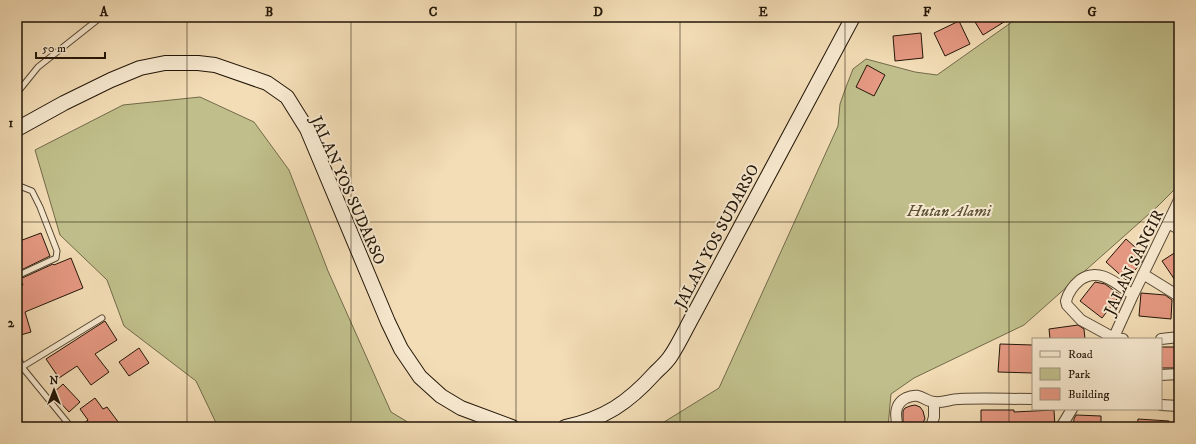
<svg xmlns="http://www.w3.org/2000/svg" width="1196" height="444" font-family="'IM FELL DW Pica',serif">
  <rect width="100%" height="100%" fill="#f3ddb6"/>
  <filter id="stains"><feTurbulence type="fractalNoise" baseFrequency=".005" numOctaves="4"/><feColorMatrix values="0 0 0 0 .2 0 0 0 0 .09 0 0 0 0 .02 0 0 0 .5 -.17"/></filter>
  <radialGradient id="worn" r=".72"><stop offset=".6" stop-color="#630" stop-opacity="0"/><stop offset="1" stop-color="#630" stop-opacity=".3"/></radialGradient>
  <path fill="#c0bf8b" stroke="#726a4a" d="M1019 17H1179V185L1158 206 1024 325 914 378 891 394 888 427H656L719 388 838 126 840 104 846 87 853 69 866 59 915 72 937 75Z
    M200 97 254 122 289 170 328 271 391 412 416 427H218L196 381 124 326 107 280 60 235 35 150 123 105Z"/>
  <path fill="#e69983" stroke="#231608" d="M972 17H1012L983 35Z
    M959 21 970 44 945 56 934 33Z
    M921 33 923 58 895 61 893 36Z
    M867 65 885 75 874 96 856 87Z
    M41 233 50 256 17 272V242Z
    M1126 239 1145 256 1142 262 1126 280 1106 262Z
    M1179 250V286L1162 261Z
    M71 258 83 288 25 312 31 332 17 336V287L23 285 20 279 53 264 54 265Z
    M1095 282 1105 284 1120 295 1102 318 1080 301Z
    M1141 293 1165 295 1172 300 1171 319 1139 316Z
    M105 321 117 340 95 354 109 372 91 385 77 366 59 378 46 359Z
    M1078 325 1084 329 1085 339H1050L1049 329Z
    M1000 344 1033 345V373L998 372Z
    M1161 347H1178L1177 368H1161Z
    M139 348 149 363 129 376 119 362Z
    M63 384 80 402 69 412 52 394Z
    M95 398 103 409 107 407 122 427H79L88 420 80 409Z
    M915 405 920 407 923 411 925 419 920 427H907L904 425 903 422V411L905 408 910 406Z
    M981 410H1014V412L1054 410 1055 427H981Z
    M1076 415 1101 416V427H1073L1074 419Z
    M1138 419 1169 421V427H1137Z"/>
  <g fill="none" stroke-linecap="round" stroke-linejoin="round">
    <g stroke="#574834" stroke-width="7">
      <path id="service" d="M17 93 38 67 101 17
        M17 187H22L32 191 40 207 57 251 56 258 17 276
        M17 354 22 367 71 427
        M22 367 102 318"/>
    </g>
    <g stroke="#574834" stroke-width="12">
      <path id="minor" d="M1168 223 1179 229
        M1143 274 1177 295 1179 298
        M1113 339 1133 295 1179 200
        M1123 339 1114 338 1081 320 1067 305 1066 301C1068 293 1074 285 1080 280 1099 266 1117 284 1133 295
        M1161 339 1179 337
        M1161 375 1179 374
        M1161 405 1179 406
        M898 427C895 416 894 404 906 398 921 391 924 402 935 402 943 403 951 399 959 399 984 398 1009 399 1033 399
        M931 427 934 417V403
        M1061 427 1072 409"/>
    </g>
    <g stroke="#231608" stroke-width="16">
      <path id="secondary" d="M17 129 64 103 111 80 140 68 165 63H198L215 65 267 83 287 97 307 129 388 322 401 349 420 377 441 396 461 408 512 427
        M565 427C604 419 628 403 655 373 660 368 666 363 670 357 679 344 686 328 694 314L853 17"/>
    </g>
    <use href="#service" stroke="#f7e9d0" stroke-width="5"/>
    <use href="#minor" stroke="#f7e9d0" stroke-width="10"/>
    <use href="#secondary" stroke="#f7e9d0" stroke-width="14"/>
  </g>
  <path fill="none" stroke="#231608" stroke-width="1" stroke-opacity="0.55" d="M187 17V427M351 17V427M516 17V427M680 17V427M845 17V427M1009 17V427M17 222H1179"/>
  <g text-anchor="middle" stroke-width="4" stroke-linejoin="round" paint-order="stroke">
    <g font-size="16" fill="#231608" stroke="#f7e9d0">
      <text transform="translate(349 190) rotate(66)" y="6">JALAN YOS SUDARSO</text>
      <text transform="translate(716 236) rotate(-62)" y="6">JALAN YOS SUDARSO</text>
      <text transform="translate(1133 262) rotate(-64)" y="6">JALAN SANGIR</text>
    </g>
    <g font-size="16" font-style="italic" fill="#5a5136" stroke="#f7e9d0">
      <text x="949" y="216">Hutan Alami</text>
    </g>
  </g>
  <rect width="1196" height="444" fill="none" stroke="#f3ddb6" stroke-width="44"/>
  <rect x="1032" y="338" width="130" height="72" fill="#f7e9d0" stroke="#a29580"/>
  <rect x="1040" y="351" width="20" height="6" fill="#f7e9d0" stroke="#a29580"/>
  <text x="1068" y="358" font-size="12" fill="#231608">Road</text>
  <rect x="1040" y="368" width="20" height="12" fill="#c0bf8b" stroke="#a29580"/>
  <text x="1068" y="378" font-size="12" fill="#231608">Park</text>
  <rect x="1040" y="388" width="20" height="12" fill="#e69983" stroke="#a29580"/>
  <text x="1068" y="398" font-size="12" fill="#231608">Building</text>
  <g transform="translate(54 390)" stroke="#f7e9d0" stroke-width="3" paint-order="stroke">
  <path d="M0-3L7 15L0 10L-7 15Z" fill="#231608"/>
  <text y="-6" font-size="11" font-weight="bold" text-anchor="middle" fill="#231608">N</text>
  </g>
  <path d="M36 52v6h69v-6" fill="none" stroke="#231608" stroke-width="2"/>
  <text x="42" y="52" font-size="12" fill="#231608" stroke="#f7e9d0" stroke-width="3" paint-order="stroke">50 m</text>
  <rect x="22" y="22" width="1152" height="400" fill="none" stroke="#231608" stroke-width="1.5"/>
  <g font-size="13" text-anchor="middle" font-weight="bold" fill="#231608">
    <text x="104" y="16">A</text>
    <text x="269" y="16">B</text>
    <text x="433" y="16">C</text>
    <text x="598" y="16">D</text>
    <text x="763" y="16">E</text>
    <text x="927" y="16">F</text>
    <text x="1092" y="16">G</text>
    <text x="11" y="127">1</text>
    <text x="11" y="327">2</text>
  </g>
  <rect width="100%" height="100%" filter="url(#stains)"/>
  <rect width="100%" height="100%" fill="url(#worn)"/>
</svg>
